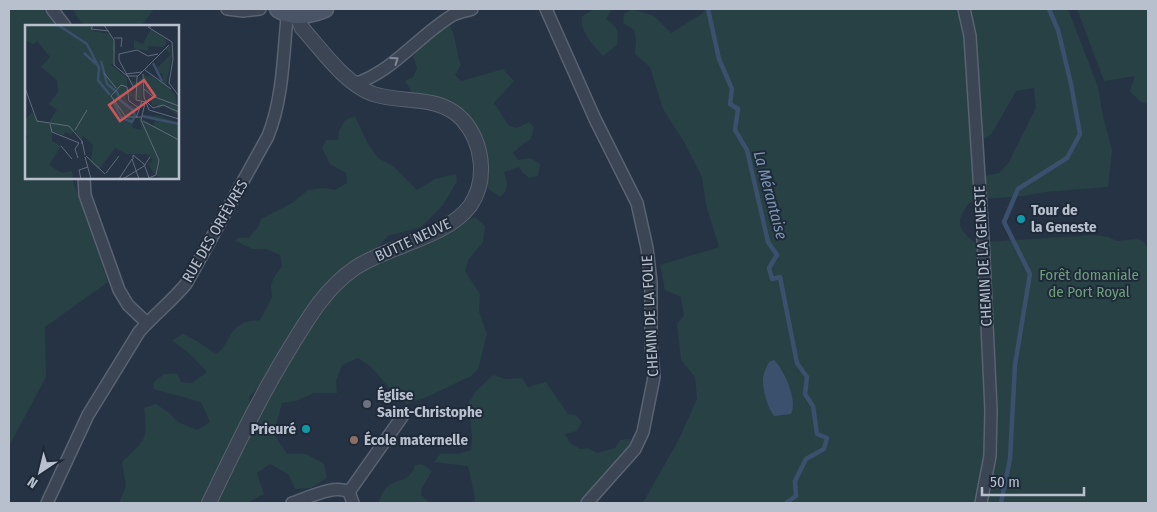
<svg xmlns="http://www.w3.org/2000/svg" width="1157" height="512" font-family="'Fira Sans Condensed',sans-serif">
<style>
.green{fill:#284145}
.water{fill:#3b506d}
.lines{fill:none;stroke-linecap:round;stroke-linejoin:round}
.stream{stroke:#3b506d;stroke-width:4.5}
.minor-casing{stroke:#596371;stroke-width:14}
.tertiary-casing{stroke:#596371;stroke-width:16}
.secondary-casing{stroke:#596371;stroke-width:19}
.minor{stroke:#3b4553;stroke-width:11}
.tertiary{stroke:#3b4553;stroke-width:14}
.secondary{stroke:#495467;stroke-width:16}
.oneway{stroke:#808996}
.culture-dot{fill:#0f9aa8;stroke:#1f2a39;stroke-width:2}
.worship-dot{fill:#6b7280;stroke:#1f2a39;stroke-width:2}
.education-dot{fill:#8d6e63;stroke:#1f2a39;stroke-width:2}
.labels{text-anchor:middle;stroke-width:4;stroke-linejoin:round;paint-order:stroke}
.poi-label{font-size:15px;font-weight:bold;fill:#b8c0cd;stroke:#1f2a39;text-anchor:start}
.street-label{font-size:15px;fill:#b8c0cd;stroke:#1f2a39}
.park-label{font-size:15px;fill:#6e9f7a;stroke:#1f2a39}
.water-label{font-size:16px;font-style:italic;fill:#7e96b5;stroke:#1f2a39}
.inset-river{fill:none;stroke:#3b506d;stroke-width:2.5}
.inset-road{fill:none;stroke:#606b7b;stroke-width:1}
.view{fill:#cd565a;fill-opacity:0.15;stroke:#cd565a;stroke-width:2.5}
.inset-edge{fill:none;stroke:#b8c0cd;stroke-width:2.5}
</style>
<rect width="100%" height="100%" fill="#263344"/>
<!-- green -->
<g class="green">
<polygon points="9,9 43,9 56,26 26,26 26,178 72,178 108,282 45,327 46,377 9,446"/>
<polygon points="73,9 154,9 141,26 85,26 77,17"/>
<path d="M595,9H612L606,19C618,28 619,30 617,45L603,56C593,44 579,32 582,16Z"/>
<path d="M632,9L654,16L671,33L703,13L705,9H961L964,20L976,202L969,203C953,224 959,231 979,245L987,445L978,503H640L644,501L679,439L697,399L695,377L681,360L677,323L684,316L681,297L665,290L660,265L719,247L706,205L702,177L684,142L663,109L650,67L635,54L636,39L634,30L623,23L624,14Z"/>
<polygon points="969,9 1068,9 1098,87 1103,116 1112,150 1108,187 1045,192 1024,196 982,199 982,176 999,173 1009,162 1036,108 1034,88 1016,91 991,135 981,140 978,103 977,41"/>
<polygon points="1077,9 1148,9 1148,104 1141,102 1130,91 1135,76 1104,81"/>
<path d="M449,24C457,37 455,51 461,65L455,75L461,81L503,69L514,81L494,103L509,126L517,128L529,122L534,127L531,139L524,143L513,153L518,160L531,158L540,164L538,176L529,178L522,172L519,167L504,172C507,182 510,189 500,197L486,187L488,163L478,135L464,116L414,96L405,81L413,77L417,68L413,57L422,41Z"/>
<path d="M355,116L367,142L378,158L393,166L417,190L435,179L456,174L457,181L443,205L421,227L388,236L286,342L261,384L250,396L249,410L203,503H119L126,486L122,462C145,439 148,442 144,408L156,404L168,412L178,422L197,430L210,422L201,402L153,389L154,382L164,374H177L181,382L192,383L207,372L192,356L172,340L183,334L197,341L216,354C228,347 229,329 243,323C248,321 255,321 260,320L272,297L271,286L273,279L282,266L280,255L266,249H253L235,241L238,238H248L258,227L261,219L292,203L308,190L324,188L335,190L347,183L346,173L330,164L322,148L326,140H338L339,131L345,120Z"/>
<polygon points="475,217 485,226 483,242 468,260 465,271 480,294 479,312 487,334 478,369 471,376 429,396 407,404 399,399 371,367 358,358 342,365 336,381 337,393 314,393 296,401 282,403 274,434 287,454 306,454 324,464 327,478 311,488 295,489 288,474 270,464 257,473 264,494 247,503 217,503 230,474 276,384 305,336 336,293 360,272 407,251"/>
<polygon points="1095,235 1108,237 1117,241 1137,239 1143,241 1148,248 1148,503 984,503 992,461 986,242"/>
<polygon points="493,375 505,379 522,378 528,387 546,382 568,414 576,415 582,422 577,431 565,434 570,443 580,449 588,448 597,453 615,448 620,440 630,439 632,448 583,503 473,503 475,498 468,466 434,462 440,454 458,454 471,450 472,438 469,402 476,391"/>
<path d="M422,464L432,471L422,488L421,495L428,501V503H378C381,497 383,490 388,486C399,477 410,483 415,465Z"/>
</g>
<!-- water -->
<path class="water" d="M774,360C784,370 798,400 791,414L774,416C767,406 762,389 763,377C764,372 767,366 769,362Z"/>
<g class="lines">
<!-- stream -->
<g class="stream">
<polyline points="708,9 719,59 732,89 730,104 738,109 735,130 747,150 768,242 777,255 769,268 772,279 780,277 797,363 807,377 805,394 813,406 817,434 827,438 824,449 806,459 795,481 796,496 786,503"/>
<polyline points="1001,503 1010,459 1015,365 1030,274 1004,222 1018,189 1067,158 1080,134 1071,84 1058,30 1049,9"/>
</g>
<defs>
<g id="minor">
<polyline points="52,9 65,26"/>
<polyline points="227,9 243,11 260,9"/>
<polyline points="546,9 595,119 637,203 647,248 651,282 651,344 654,377 643,432 635,449 587,503"/>
<polyline points="964,9 970,36 983,239 991,410 990,456 981,503"/>
<path d="M354,84C393,72 419,35 453,15C459,12 466,11 472,9"/>
<polyline points="84,178 85,195 119,290 128,305 147,323"/>
<polyline points="349,492 404,414"/>
<path d="M47,503L88,415L139,332C154,315 172,301 186,284L268,136C284,96 283,51 288,9"/>
<path d="M292,503C308,498 333,484 349,492L353,503"/>
</g>
<path id="tertiary" d="M209,503C235,449 261,394 293,343C310,315 327,287 355,268C387,246 446,238 470,206C488,180 483,142 462,119C438,94 403,104 373,94C344,83 322,50 302,28L299,21V9"/>
<path id="secondary" d="M278,9C293,19 309,15 325,9"/>
</defs>
<!-- minor casing -->
<use href="#minor" class="minor-casing"/>
<!-- tertiary casing -->
<use href="#tertiary" class="tertiary-casing"/>
<!-- secondary casing -->
<use href="#secondary" class="secondary-casing"/>
<!-- minor -->
<use href="#minor" class="minor"/>
<!-- tertiary -->
<use href="#tertiary" class="tertiary"/>
<!-- secondary -->
<use href="#secondary" class="secondary"/>
</g>
<!-- one-way arrows -->
<defs><path id="oneway-chevron" d="M-2-3.5L2.5 0L-2 3.5" fill="none" stroke-width="1.6" stroke-linecap="round" stroke-linejoin="round" transform="scale(1.25)"/></defs>
<use class="oneway" href="#oneway-chevron" transform="translate(395 60) rotate(-36)"/>
<!-- markers -->
<g class="culture-dot">
<circle cx="1021" cy="219" r="5"/>
<circle cx="306" cy="429" r="5"/>
</g>
<circle class="worship-dot" cx="367" cy="404" r="5"/>
<circle class="education-dot" cx="354" cy="440" r="5"/>
<g class="labels">
<!-- poi labels -->
<g class="poi-label">
<text x="1031" y="215">Tour de<tspan x="1031" dy="17">la Geneste</tspan></text>
<text x="377" y="400">Église<tspan x="377" dy="17">Saint-Christophe</tspan></text>
<text x="296" y="434" text-anchor="end">Prieuré</text>
<text x="364" y="445">École maternelle</text>
</g>
<!-- street labels -->
<g class="street-label">
<text transform="translate(215 231) rotate(-60)" y="5">RUE DES ORFÈVRES</text>
<text transform="translate(413 240) rotate(-25)" y="5">BUTTE NEUVE</text>
<text transform="translate(983 256) rotate(-93)" y="5">CHEMIN DE LA GENESTE</text>
<text transform="translate(650 316) rotate(-93)" y="5">CHEMIN DE LA FOLIE</text>
</g>
<!-- park labels -->
<g class="park-label">
<text x="1089" y="280">Forêt domaniale<tspan x="1089" dy="17">de Port Royal</tspan></text>
</g>
<!-- water labels -->
<g class="water-label">
<text transform="translate(771 195) rotate(75)" y="6">La Mérantaise</text>
</g>
</g>
<!-- overview -->
<g transform="translate(25 25)">
<rect width="154" height="154" fill="#263344"/>
<path d="M0,0H67L68,6L86,9L92,30L88,25V39H85L102,53V63L106,67L107,62V69L113,64L103,54L114,59L115,53L117,54V75L100,69L103,79L112,83L108,86L111,94L107,97L108,103L117,105L114,93L128,101L130,95L120,94L118,90L135,91L154,98V114L145,109L154,115V154H138L129,149L124,140L121,141L128,135L122,129H102L90,123L74,145L66,137L68,120L57,110L58,116L49,105L46,110L41,107L38,111L27,106V116L36,121L24,140L37,148L47,146L48,153L55,154H0V117L3,111L0,109V95L7,87L12,95L23,98L32,85L24,79L33,67L32,55L16,42L25,32L12,16L9,19L0,16ZM126,4L141,15V19L138,22L123,21V26L109,23V15L118,19ZM145,21L147,31L141,60L150,70L154,91L138,80L133,85L132,79L128,82L125,73H130L121,65L118,49L123,52L125,50L134,57L138,55L137,48L132,49V43L146,29L140,23Z" fill="#284145"/>
<path class="inset-river" d="M33,0L62,19L74,43L73,55L85,70M59,28L71,39M76,36L82,59L92,67L95,75L109,86L110,91M128,38L137,56M88,76L97,93L107,97L109,93M117,91L154,99"/>
<path class="inset-road" d="M68,0L66,4L84,6M79,0L89,15V40L102,51H113M126,2H123L147,17L148,34L144,58L154,71M89,13H97L96,22M120,45L146,64M79,48L91,63M101,49L117,47M118,49L119,72L124,85L154,94M0,63L12,96L44,101L57,116M109,63L94,35V29L112,25L123,31L133,29M119,64L127,71L154,81M86,71L96,60L102,62L104,76L114,83M86,71L101,92H116M121,77L111,75L112,52L144,20M122,77L128,83L138,80L154,87M120,78L116,95L134,135L131,150L121,154M111,93L117,76M118,96L154,115M25,99L27,107L54,118M50,105L62,85M57,119V116L60,130M36,121L47,134M61,131L80,149M60,132L66,154M53,133L50,124L54,118M107,134L114,154M108,134V130L119,139L124,153M81,148L94,131M56,154L54,145L63,142M94,154L107,134M98,154L119,141L125,132"/>
<path class="view" d="M119,55L130,71L95,96L84,80Z"/>
<rect width="154" height="154" class="inset-edge"/>
</g>
<!-- border -->
<rect width="1157" height="512" fill="none" stroke="#b8c0cd" stroke-width="20"/>
<!-- north arrow -->
<g transform="translate(40 472) rotate(215)" stroke="#1f2a39" stroke-width="4" paint-order="stroke">
<path d="M0-4L9 19L0 12L-9 19Z" fill="#b8c0cd"/>
<text y="-8" font-size="14" font-weight="bold" text-anchor="middle" fill="#b8c0cd">N</text>
</g>
<!-- scale -->
<path d="M982 487v8h102v-8" fill="none" stroke="#b8c0cd" stroke-width="2.5"/>
<text x="990" y="487" font-size="15" fill="#b8c0cd" stroke="#1f2a39" stroke-width="4" paint-order="stroke">50 m</text>
</svg>
